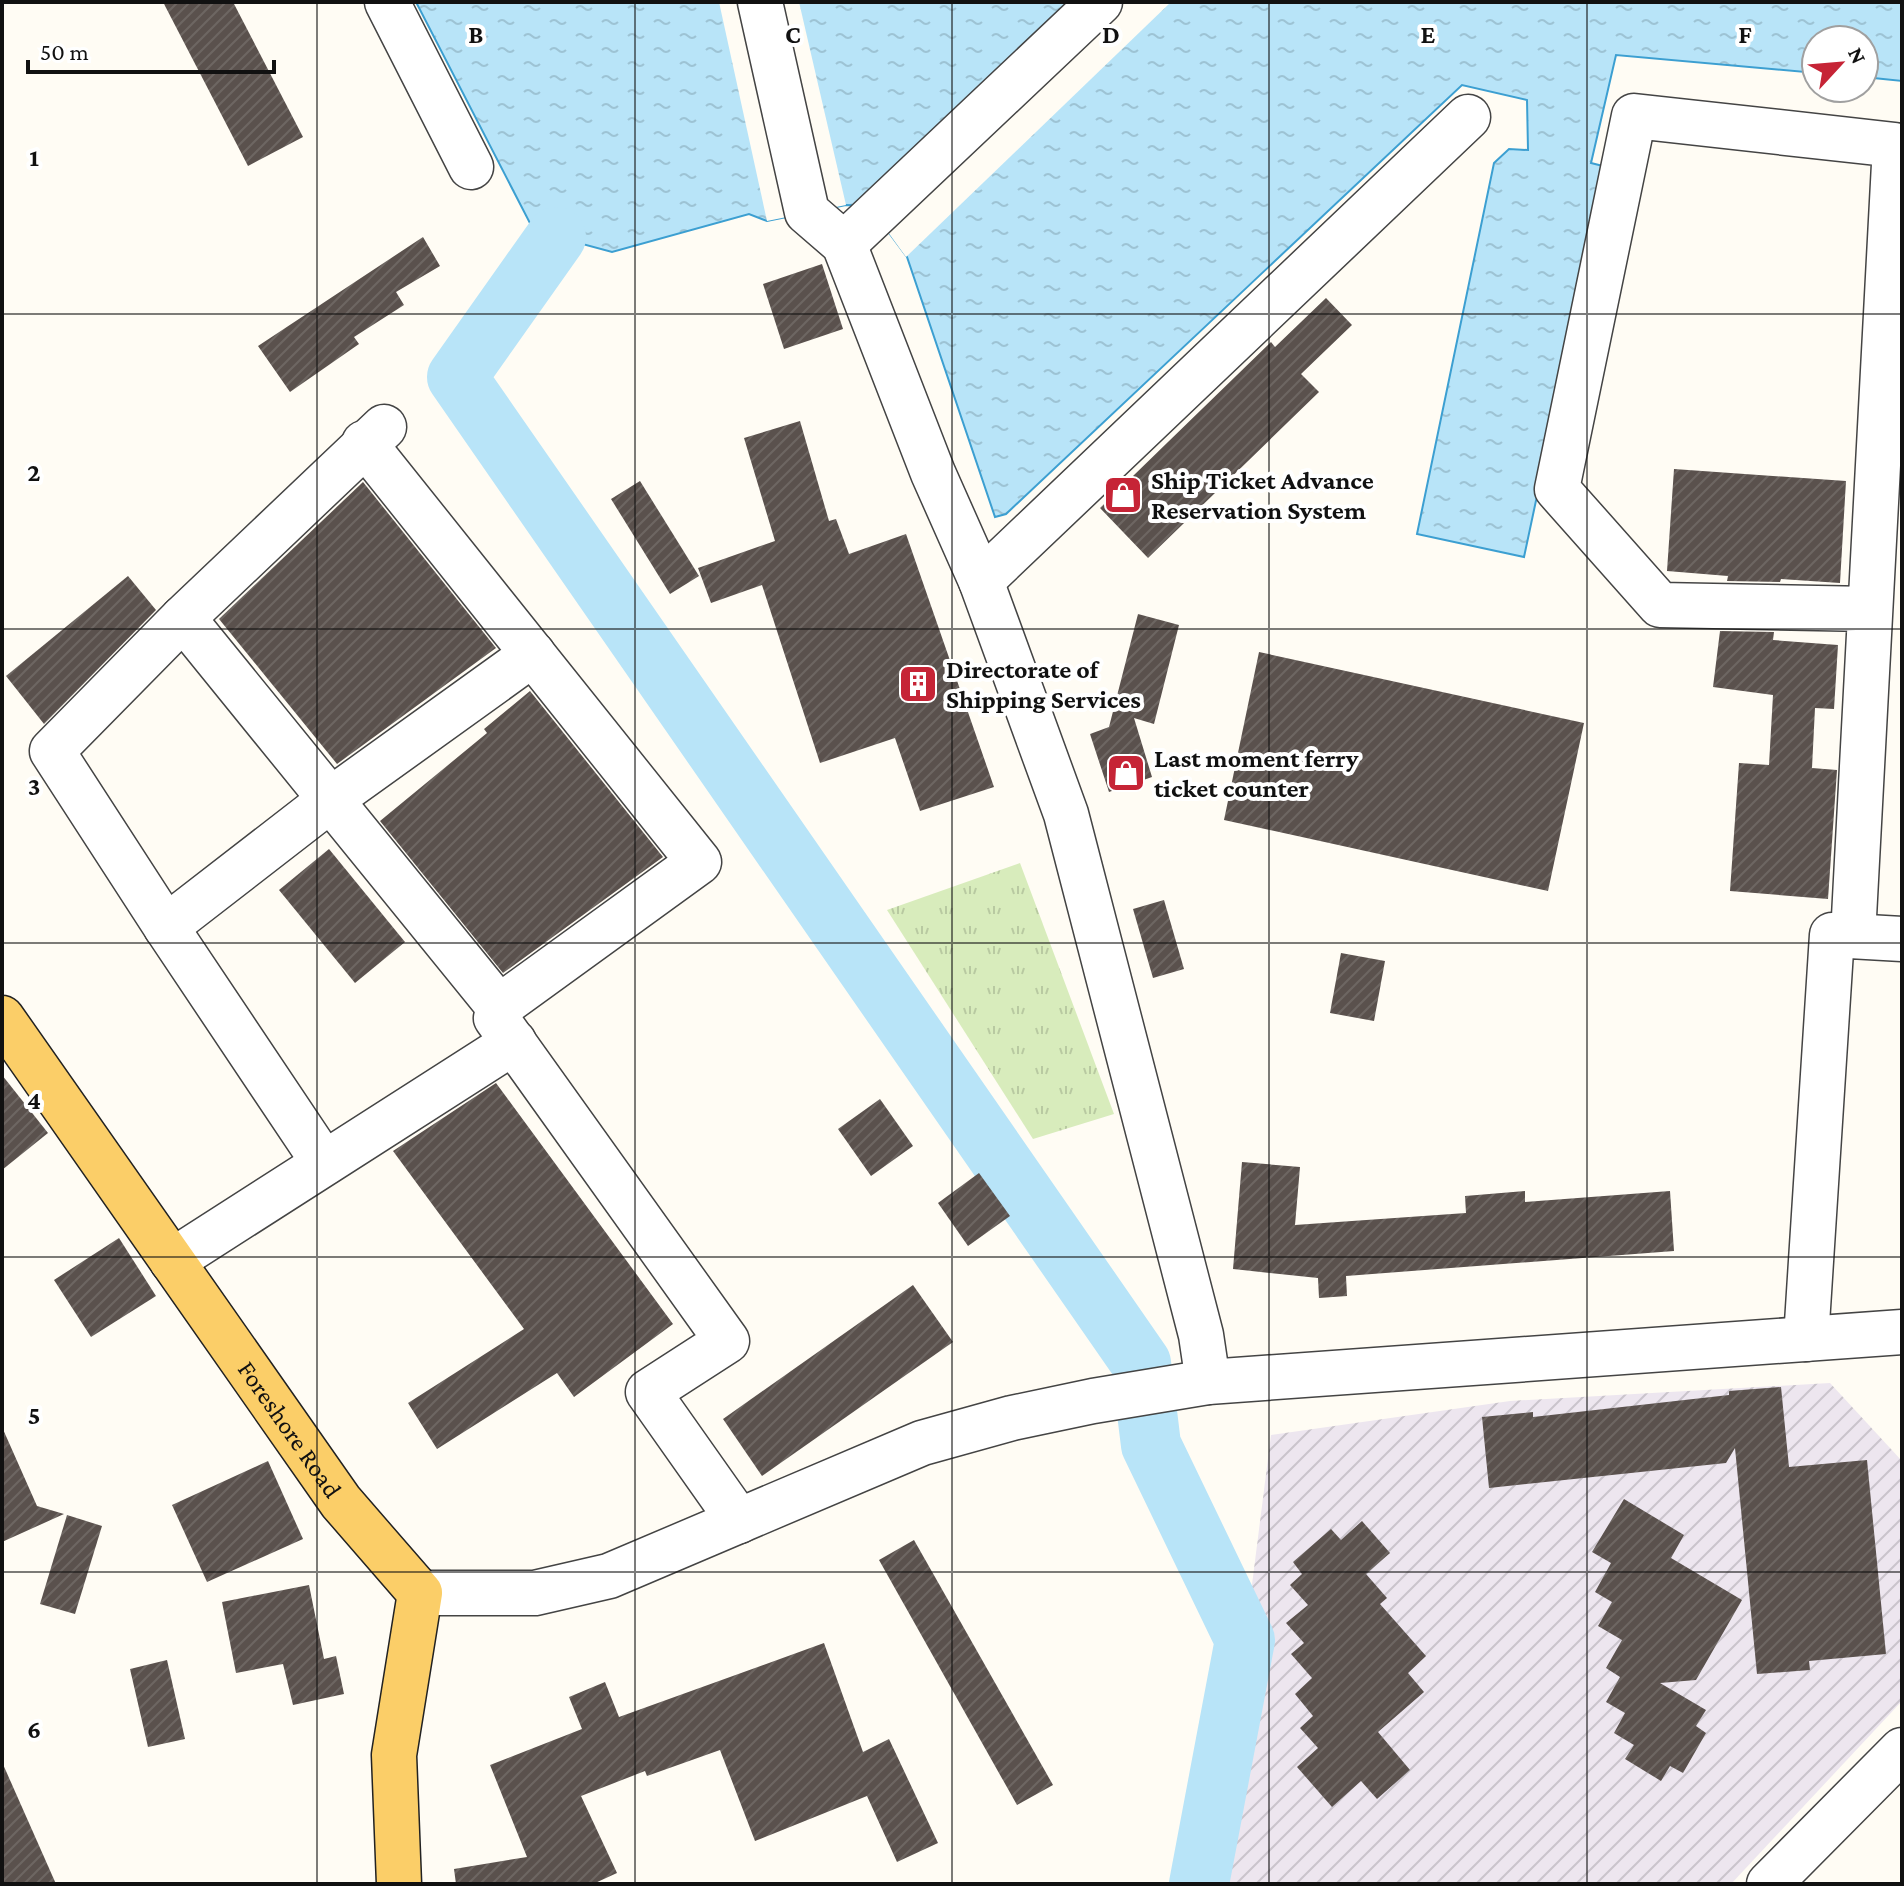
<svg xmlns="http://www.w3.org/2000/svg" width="1904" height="1886" font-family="'Crimson Pro',serif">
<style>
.industrial{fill:url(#industrial-furrows)}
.park{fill:url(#park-tufts)}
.water{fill:url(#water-ripples);stroke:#3c9fd1;stroke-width:2}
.pier{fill:#fffcf4}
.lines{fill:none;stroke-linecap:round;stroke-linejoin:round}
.river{stroke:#b8e4f8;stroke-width:60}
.building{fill:url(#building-hatch)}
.minor-casing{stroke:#444;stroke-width:47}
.major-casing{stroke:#222;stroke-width:47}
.minor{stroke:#fff;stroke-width:44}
.major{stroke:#fbce68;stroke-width:44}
.grid{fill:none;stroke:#111;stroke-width:2;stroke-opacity:0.55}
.labels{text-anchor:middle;stroke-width:8;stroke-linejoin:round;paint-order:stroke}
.poi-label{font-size:26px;font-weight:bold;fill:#111;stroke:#fff;text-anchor:start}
.street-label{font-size:26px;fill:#111;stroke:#fff}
.grid-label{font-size:26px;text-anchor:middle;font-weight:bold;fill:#111;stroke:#fff;stroke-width:8;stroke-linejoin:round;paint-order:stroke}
</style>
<defs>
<pattern id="industrial-furrows" width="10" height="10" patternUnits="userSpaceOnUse" patternTransform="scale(2)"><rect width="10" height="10" fill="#ede6ef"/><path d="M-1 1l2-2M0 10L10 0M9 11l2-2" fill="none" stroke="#cac4cc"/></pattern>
<pattern id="park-tufts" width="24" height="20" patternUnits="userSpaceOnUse" patternTransform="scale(2)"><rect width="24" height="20" fill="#d8ecbc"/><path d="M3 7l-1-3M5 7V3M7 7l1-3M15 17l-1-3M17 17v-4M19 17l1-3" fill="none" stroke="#b8c9a1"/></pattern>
<pattern id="water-ripples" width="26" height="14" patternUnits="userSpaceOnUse" patternTransform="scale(2)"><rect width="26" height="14" fill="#b8e4f8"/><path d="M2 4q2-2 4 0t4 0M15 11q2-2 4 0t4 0" fill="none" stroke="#9dc3d4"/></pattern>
<pattern id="building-hatch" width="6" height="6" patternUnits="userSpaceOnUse" patternTransform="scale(2)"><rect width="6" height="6" fill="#5a514d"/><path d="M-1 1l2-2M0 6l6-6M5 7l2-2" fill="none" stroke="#6d6662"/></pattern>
</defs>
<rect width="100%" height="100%" fill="#fffcf4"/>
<!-- industrial -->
<polygon class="industrial" points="1830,1383 1902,1461 1902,1701 1731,1884 1214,1884 1271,1435 1510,1401"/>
<!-- park -->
<polygon class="park" points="1020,863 1114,1114 1033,1139 887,910"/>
<!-- water -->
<polygon class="water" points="416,2 1902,2 1902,81 1864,77 1864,40 1816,40 1816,73 1616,55 1591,163 1607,167 1524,557 1417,534 1494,163 1509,149 1528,150 1527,100 1462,85 1006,514 995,517 907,257 869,206 846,205 767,221 749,214 612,252 534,231"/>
<!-- pier -->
<g class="pier">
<polygon points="719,2 799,2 846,205 767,221"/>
<polygon points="1081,2 1171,2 906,257 869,206"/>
</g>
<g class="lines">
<!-- river -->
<polyline class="river" points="556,237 457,377 1141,1363 1151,1445 1245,1640 1199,1884"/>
</g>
<!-- building -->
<g class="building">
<polygon points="163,2 233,2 303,137 248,166"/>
<polygon points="423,237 440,266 396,292 404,305 354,337 359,344 290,392 258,346"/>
<polygon points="822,264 843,329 784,349 763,284"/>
<polygon points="1326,298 1352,325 1301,374 1319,392 1148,558 1100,508 1271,342 1275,347"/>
<polygon points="800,421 829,521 836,519 849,554 906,534 994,787 920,811 895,738 820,763 762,585 711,603 698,568 775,541 744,438"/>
<polygon points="1674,469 1846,481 1840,583 1781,579 1780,582 1727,581 1728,576 1667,571"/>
<polygon points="640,481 699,576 670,594 611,499"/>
<polygon points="363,482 496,648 337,764 219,619"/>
<polygon points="128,576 156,610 44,724 6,676"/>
<polygon points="1138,614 1179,625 1154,724 1134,718 1152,777 1109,792 1090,734 1109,727"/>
<polygon points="1720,631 1774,632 1773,640 1838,645 1834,709 1815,708 1812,768 1837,770 1828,899 1730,891 1739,763 1769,765 1773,695 1713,687"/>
<polygon points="1259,652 1584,723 1548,891 1224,820"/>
<polygon points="530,691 663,857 503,973 380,821 487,733 484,729"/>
<polygon points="329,849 405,942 355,983 279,890"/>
<polygon points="1164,900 1184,969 1153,978 1133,909"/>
<polygon points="1341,953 1385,961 1374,1021 1330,1013"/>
<polygon points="2,1075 48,1133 2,1170"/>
<polygon points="496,1083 673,1324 574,1397 557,1373 437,1449 408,1403 524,1329 393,1151"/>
<polygon points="880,1099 913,1146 871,1176 838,1129"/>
<polygon points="1242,1162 1300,1167 1295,1225 1466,1213 1465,1196 1525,1191 1525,1202 1670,1191 1674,1251 1346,1276 1347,1296 1319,1298 1318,1278 1233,1269"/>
<polygon points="979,1173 1010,1216 968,1246 938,1203"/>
<polygon points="119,1238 156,1296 91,1337 54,1280"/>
<polygon points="913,1285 953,1342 762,1476 723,1419"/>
<polygon points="1781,1387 1789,1467 1867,1460 1886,1654 1809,1661 1810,1670 1757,1674 1735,1448 1726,1463 1489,1488 1482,1417 1533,1412 1533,1417 1729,1395 1729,1391"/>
<polygon points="2,1427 37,1506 64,1514 2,1542"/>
<polygon points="268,1461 303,1539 207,1582 172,1505"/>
<polygon points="1624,1499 1684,1535 1671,1558 1742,1600 1696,1680 1660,1683 1706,1710 1696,1726 1706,1733 1683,1773 1670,1766 1661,1781 1625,1759 1634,1745 1614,1733 1625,1713 1606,1702 1620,1677 1606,1668 1622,1640 1598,1626 1612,1602 1595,1592 1611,1563 1592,1552"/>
<polygon points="67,1515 102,1526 75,1614 40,1604"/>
<polygon points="1362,1521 1390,1553 1366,1574 1387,1598 1380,1604 1426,1656 1408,1673 1424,1692 1378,1732 1410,1770 1377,1799 1361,1781 1332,1807 1297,1767 1318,1748 1300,1728 1313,1716 1295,1694 1312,1678 1291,1654 1304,1643 1286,1623 1308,1605 1290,1585 1302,1574 1293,1562 1331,1529 1341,1540"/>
<polygon points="914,1540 1053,1785 1017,1805 879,1560"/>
<polygon points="309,1585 324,1659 336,1656 344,1694 293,1705 283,1664 236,1673 222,1602"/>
<polygon points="824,1643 863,1752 889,1739 938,1843 897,1862 867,1796 755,1841 720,1750 647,1776 645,1771 581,1796 617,1873 593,1884 456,1884 454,1869 527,1857 490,1765 582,1729 569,1697 605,1682 619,1717"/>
<polygon points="167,1660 185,1739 148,1747 130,1669"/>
<polygon points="2,1762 56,1884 2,1884"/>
</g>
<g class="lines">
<defs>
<g id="minor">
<polyline points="387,2 471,167"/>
<polyline points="760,2 807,212 844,244 933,473 981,581 1066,814 1201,1335 1208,1382"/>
<polyline points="844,244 1100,2"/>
<polyline points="364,443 699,862 499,1007"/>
<polyline points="981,581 1468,117"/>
<polyline points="183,618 499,1007 496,1018 727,1341 648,1392 739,1521"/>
<polyline points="166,927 330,800 533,654"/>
<polyline points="1853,936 1895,145 1634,116 1557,489 1660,605 1870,609"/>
<polyline points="324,1163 166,927 52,751 183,618 384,427"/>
<polyline points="172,1261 514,1042"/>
<polyline points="1806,1339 1832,935 1902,939"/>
<polyline points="420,1593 535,1593 609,1576 922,1443 1012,1418 1093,1401 1208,1382 1902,1332"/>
<polyline points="1769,1884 1902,1750"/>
</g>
<g id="major">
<path id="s1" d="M2,1018L341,1502L420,1593L394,1755L399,1884"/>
</g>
</defs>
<!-- minor casing -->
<use href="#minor" class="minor-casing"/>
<!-- major casing -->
<use href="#major" class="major-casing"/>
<!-- minor -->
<use href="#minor" class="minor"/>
<!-- major -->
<use href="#major" class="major"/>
</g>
<!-- grid -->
<path class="grid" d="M317,2V1884M635,2V1884M952,2V1884M1269,2V1884M1587,2V1884M2,314H1902M2,629H1902M2,943H1902M2,1257H1902M2,1572H1902"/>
<!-- icons -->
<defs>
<symbol id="shop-square" viewBox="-11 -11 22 22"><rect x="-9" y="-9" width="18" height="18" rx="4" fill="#c62436" stroke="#fff"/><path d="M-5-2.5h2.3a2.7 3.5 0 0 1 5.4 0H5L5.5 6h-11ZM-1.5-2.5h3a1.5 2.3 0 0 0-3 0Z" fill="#fff"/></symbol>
<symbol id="building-square" viewBox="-11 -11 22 22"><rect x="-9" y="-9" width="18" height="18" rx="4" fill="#c62436" stroke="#fff"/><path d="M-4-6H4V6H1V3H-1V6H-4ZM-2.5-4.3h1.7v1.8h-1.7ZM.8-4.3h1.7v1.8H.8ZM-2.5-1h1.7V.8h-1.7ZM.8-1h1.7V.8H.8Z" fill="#fff"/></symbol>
</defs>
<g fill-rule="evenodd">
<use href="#shop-square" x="1101" y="473" width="44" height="44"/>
<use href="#building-square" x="896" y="662" width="44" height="44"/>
<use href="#shop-square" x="1104" y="751" width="44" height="44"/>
</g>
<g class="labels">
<!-- poi labels -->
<g class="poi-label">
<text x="1151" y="489">Ship Ticket Advance<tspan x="1151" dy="30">Reservation System</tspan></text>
<text x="946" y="678">Directorate of<tspan x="946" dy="30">Shipping Services</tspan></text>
<text x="1154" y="767">Last moment ferry<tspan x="1154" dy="30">ticket counter</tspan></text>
</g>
<!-- street labels -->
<g class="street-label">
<text dy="9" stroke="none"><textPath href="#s1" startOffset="502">Foreshore Road</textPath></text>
</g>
</g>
<g class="grid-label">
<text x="476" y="43">B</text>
<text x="793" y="43">C</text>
<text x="1111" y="43">D</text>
<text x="1428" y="43">E</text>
<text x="1745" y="43">F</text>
<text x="34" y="166">1</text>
<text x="34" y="481">2</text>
<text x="34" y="795">3</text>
<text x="34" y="1109">4</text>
<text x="34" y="1424">5</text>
<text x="34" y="1738">6</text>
</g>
<!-- border -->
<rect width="1904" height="1886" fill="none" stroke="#111111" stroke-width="8"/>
<!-- north arrow -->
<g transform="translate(1840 64) rotate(64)"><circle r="38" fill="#ffffff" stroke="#a0a0a0" stroke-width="2"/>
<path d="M0-6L14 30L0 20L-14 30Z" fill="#c62436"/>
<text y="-12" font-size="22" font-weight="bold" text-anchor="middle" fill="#111111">N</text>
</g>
<!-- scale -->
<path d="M28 60v12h246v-12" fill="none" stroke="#111111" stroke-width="4"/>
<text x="40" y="60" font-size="24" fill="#111111" stroke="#ffffff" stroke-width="6" paint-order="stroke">50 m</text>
</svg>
